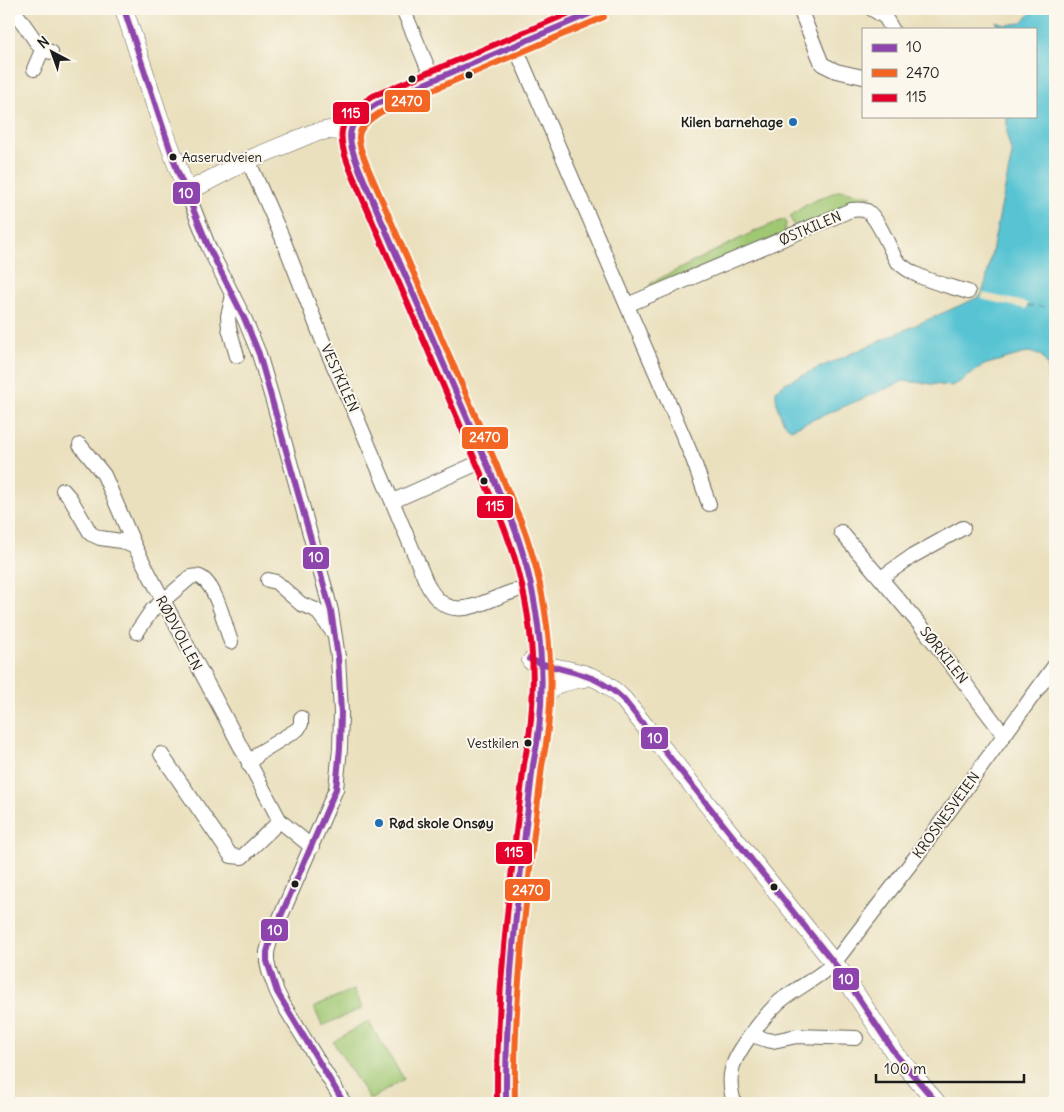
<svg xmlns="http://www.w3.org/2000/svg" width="1064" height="1112" font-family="Delius,sans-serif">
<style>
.green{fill:#a0c873;stroke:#5e7248}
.water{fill:#59c4d3;stroke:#3a7078}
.pier{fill:#eae0be}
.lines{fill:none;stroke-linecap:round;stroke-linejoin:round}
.ferry{stroke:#345f65;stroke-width:1;stroke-dasharray:6 5;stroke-linecap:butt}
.minor-casing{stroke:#646155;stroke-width:16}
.major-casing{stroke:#646155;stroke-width:19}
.minor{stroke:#fff;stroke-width:14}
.major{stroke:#fff;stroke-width:18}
.bus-1-casing{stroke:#fbf7ec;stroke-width:10}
.bus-2-casing{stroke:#fbf7ec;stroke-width:10}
.bus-3-casing{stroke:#fbf7ec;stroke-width:10}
.bus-1{stroke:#8e44ad;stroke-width:6}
.bus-2{stroke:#f26522;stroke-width:6}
.bus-3{stroke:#e4002b;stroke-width:6}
.bus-dot{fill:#1c1c1c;stroke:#fbf7ec;stroke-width:2}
.poi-dot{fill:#1f6fb2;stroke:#fbf7ec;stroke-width:2}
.labels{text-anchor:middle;stroke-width:4;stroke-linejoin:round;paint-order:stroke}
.bus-label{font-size:13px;fill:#1c1c1c;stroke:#fbf7ec;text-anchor:start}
.poi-label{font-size:14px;font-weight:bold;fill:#1c1c1c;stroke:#fbf7ec;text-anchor:end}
.street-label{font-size:14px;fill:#1c1c1c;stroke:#fbf7ec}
.line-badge{stroke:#fbf7ec;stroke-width:2}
.badge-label{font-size:14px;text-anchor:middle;font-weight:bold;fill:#fff}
</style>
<rect width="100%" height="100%" fill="#fbf7ec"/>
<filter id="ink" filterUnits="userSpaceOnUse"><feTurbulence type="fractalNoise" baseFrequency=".02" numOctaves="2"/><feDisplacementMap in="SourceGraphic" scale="10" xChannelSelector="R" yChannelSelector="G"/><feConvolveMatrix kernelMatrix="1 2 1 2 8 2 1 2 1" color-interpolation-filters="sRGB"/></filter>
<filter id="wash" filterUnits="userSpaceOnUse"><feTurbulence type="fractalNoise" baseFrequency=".0096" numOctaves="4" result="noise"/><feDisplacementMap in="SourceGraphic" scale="20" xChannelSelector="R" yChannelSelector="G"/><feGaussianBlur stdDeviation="1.12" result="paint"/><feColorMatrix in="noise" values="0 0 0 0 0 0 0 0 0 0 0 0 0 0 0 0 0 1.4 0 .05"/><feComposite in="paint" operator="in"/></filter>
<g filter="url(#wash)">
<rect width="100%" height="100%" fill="#eae0be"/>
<!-- green -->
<g class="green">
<polygon points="840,190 872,196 798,228 793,224 790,216 807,204"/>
<polygon points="785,219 786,224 784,234 650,289 651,283 753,232"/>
<polygon points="354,990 362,1008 322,1026 314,1007"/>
<polygon points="368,1021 404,1079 370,1100 333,1042"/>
</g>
<!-- water -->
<path class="water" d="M1035,9H1055V390L1052,388L1048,382V367L1042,356L1029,352L984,365L958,383L951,386L904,381L791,429C781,424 775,402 776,391L785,383L981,296L986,281L1012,154L1007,136V116H1035V29H1001L996,22L1006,25L1021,23Z"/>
<!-- pier -->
<polygon class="pier" points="983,293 1028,303 1026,309 981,299"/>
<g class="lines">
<!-- ferry -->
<polyline class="ferry" points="1027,306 1055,307"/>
</g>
</g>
<g filter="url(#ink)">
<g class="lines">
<defs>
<g id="minor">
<polyline points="13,9 42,50 51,52"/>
<polyline points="403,9 433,80"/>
<polyline points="800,9 822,64 836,71 863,77"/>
<polyline points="872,9 885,17 892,29"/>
<polyline points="515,46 669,403 693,459 709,504"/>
<polyline points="34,69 42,50"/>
<path d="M248,160L282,237L324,344L357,418L427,584C449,628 481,601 515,591"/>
<polyline points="187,192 209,248 245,320 259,354 275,408 325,588 331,611 338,657 341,713 340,748 336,789 270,941 267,952 267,961 269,971 277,992 283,1004 344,1103"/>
<polyline points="233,296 228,316 229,328 237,356"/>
<path d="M627,305L851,210C857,209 862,209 867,211C878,218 889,247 896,260C914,279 943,284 968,292"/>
<polyline points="80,445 104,475 135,547 280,821 312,847"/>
<polyline points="63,490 70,498 91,534 100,538 121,541 135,547"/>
<polyline points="393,501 485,460"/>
<polyline points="841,532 927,633 1004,735"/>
<polyline points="881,578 911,557 963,528"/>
<polyline points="268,580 276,582 301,604 316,610 332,631"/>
<path d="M137,632L152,610L191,577C195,576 199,576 202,578C217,588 225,626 231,642"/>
<polyline points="161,754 231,856 242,857 280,821"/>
<polyline points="249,765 259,753 298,729 301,724 301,718"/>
<polyline points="752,1035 767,1040 773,1041 797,1036 856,1038"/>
<path d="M734,1103C731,1092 729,1080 732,1069C736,1051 769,1009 784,998C801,986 819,977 834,963L918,854L1055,665"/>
</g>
<g id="major">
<polyline points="124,9 159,117 187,192 248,160 313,133 329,130 350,132"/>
<path d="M531,661C551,669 573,669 592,677C604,681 615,691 624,700L842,973L896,1055L937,1103"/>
<path d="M542,701C554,680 563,683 584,678"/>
<path d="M506,1103C502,990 521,877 533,765C553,699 537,594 515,530C509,513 500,498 493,481C483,458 474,434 465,411C431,331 395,251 360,171C346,138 341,124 377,104L601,9"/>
</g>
</defs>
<!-- minor casing -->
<use href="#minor" class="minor-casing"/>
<!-- major casing -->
<use href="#major" class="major-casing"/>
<!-- minor -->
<use href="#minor" class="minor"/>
<!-- major -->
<use href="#major" class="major"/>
<defs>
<g id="bus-1">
<polyline points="124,9 177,170 209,248 245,320 259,354 331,611 338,657 341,713 340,748 336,789 270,941 267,952 267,961 277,992 344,1103"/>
<path d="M529,659C567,674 592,669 624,700L842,973L896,1055L937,1103"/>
<path d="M506,1103C505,989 520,878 533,765C550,687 541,599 513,524L360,171C346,136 343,125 377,104L601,9"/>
</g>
<path id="bus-2" d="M515,1103C513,990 529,879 542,766C559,686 550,597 521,521L368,168C356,138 352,130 381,112L604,17"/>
<path id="bus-3" d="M497,1103C496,989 511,877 524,764C541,686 533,602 504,527L352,174C336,135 335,120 373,96L579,9"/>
</defs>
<!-- bus-1 casing -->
<use href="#bus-1" class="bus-1-casing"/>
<!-- bus-2 casing -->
<use href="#bus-2" class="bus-2-casing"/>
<!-- bus-3 casing -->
<use href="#bus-3" class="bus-3-casing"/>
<!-- bus-1 -->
<use href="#bus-1" class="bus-1"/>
<!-- bus-2 -->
<use href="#bus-2" class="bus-2"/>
<!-- bus-3 -->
<use href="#bus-3" class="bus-3"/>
</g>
</g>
<!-- markers -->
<g class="bus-dot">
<circle cx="469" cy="75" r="4.5"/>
<circle cx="412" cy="79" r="4.5"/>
<circle cx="173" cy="157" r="4.5"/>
<circle cx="484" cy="481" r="4.5"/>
<circle cx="528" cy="743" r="4.5"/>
<circle cx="295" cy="884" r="4.5"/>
<circle cx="774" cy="887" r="4.5"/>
</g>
<g class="poi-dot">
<circle cx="793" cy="122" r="5"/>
<circle cx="379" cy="823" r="5"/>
</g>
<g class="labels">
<!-- bus labels -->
<g class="bus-label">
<text x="182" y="162">Aaserudveien</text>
<text x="519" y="748" text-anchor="end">Vestkilen</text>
</g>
<!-- poi labels -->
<g class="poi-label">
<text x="783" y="127">Kilen barnehage</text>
<text x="389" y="828" text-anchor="start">Rød skole Onsøy</text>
</g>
<!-- street labels -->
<g class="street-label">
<text transform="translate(810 228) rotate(-23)" y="5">ØSTKILEN</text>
<text transform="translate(340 378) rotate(66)" y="5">VESTKILEN</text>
<text transform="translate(179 633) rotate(62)" y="5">RØDVOLLEN</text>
<text transform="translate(944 655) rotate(52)" y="5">SØRKILEN</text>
<text transform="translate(946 815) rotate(-54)" y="5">KROSNESVEIEN</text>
</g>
</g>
<g class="line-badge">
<rect x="384" y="89" width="47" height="24" rx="5" fill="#f26522"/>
<rect x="332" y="101" width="38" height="24" rx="5" fill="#e4002b"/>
<rect x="172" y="181" width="29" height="24" rx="5" fill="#8e44ad"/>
<rect x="461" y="426" width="48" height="24" rx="5" fill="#f26522"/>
<rect x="476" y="495" width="38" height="24" rx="5" fill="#e4002b"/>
<rect x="302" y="546" width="28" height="24" rx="5" fill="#8e44ad"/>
<rect x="640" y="726" width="29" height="24" rx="5" fill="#8e44ad"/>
<rect x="495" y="841" width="38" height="24" rx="5" fill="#e4002b"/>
<rect x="504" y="878" width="47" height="24" rx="5" fill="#f26522"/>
<rect x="260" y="918" width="29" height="24" rx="5" fill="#8e44ad"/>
<rect x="832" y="967" width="28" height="24" rx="5" fill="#8e44ad"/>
</g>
<g class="badge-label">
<text x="407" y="106">2470</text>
<text x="351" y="118">115</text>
<text x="186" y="198">10</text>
<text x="485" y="442">2470</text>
<text x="495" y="511">115</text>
<text x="316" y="562">10</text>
<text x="655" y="743">10</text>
<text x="514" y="857">115</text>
<text x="528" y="895">2470</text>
<text x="275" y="935">10</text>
<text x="846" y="984">10</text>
</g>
<!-- margin -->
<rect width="1064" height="1112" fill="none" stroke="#fbf7ec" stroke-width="30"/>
<!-- legend -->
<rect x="862" y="28" width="175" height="90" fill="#fbf7ec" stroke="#a29f99"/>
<rect x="872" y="44" width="25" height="8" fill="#8e44ad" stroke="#a29f99"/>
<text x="906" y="52" font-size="15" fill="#1c1c1c">10</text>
<rect x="872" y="69" width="25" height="8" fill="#f26522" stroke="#a29f99"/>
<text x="906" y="78" font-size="15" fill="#1c1c1c">2470</text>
<rect x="872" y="94" width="25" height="8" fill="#e4002b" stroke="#a29f99"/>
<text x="906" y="102" font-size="15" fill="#1c1c1c">115</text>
<!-- north arrow -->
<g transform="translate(52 52) rotate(319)" stroke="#fbf7ec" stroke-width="4" paint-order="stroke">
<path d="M0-4L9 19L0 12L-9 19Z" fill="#1c1c1c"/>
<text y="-8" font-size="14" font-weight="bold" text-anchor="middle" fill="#1c1c1c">N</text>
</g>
<!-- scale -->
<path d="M876 1074v8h148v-8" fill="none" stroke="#1c1c1c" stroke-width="2.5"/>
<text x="884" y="1074" font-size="15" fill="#1c1c1c" stroke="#fbf7ec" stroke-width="4" paint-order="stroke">100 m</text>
</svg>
